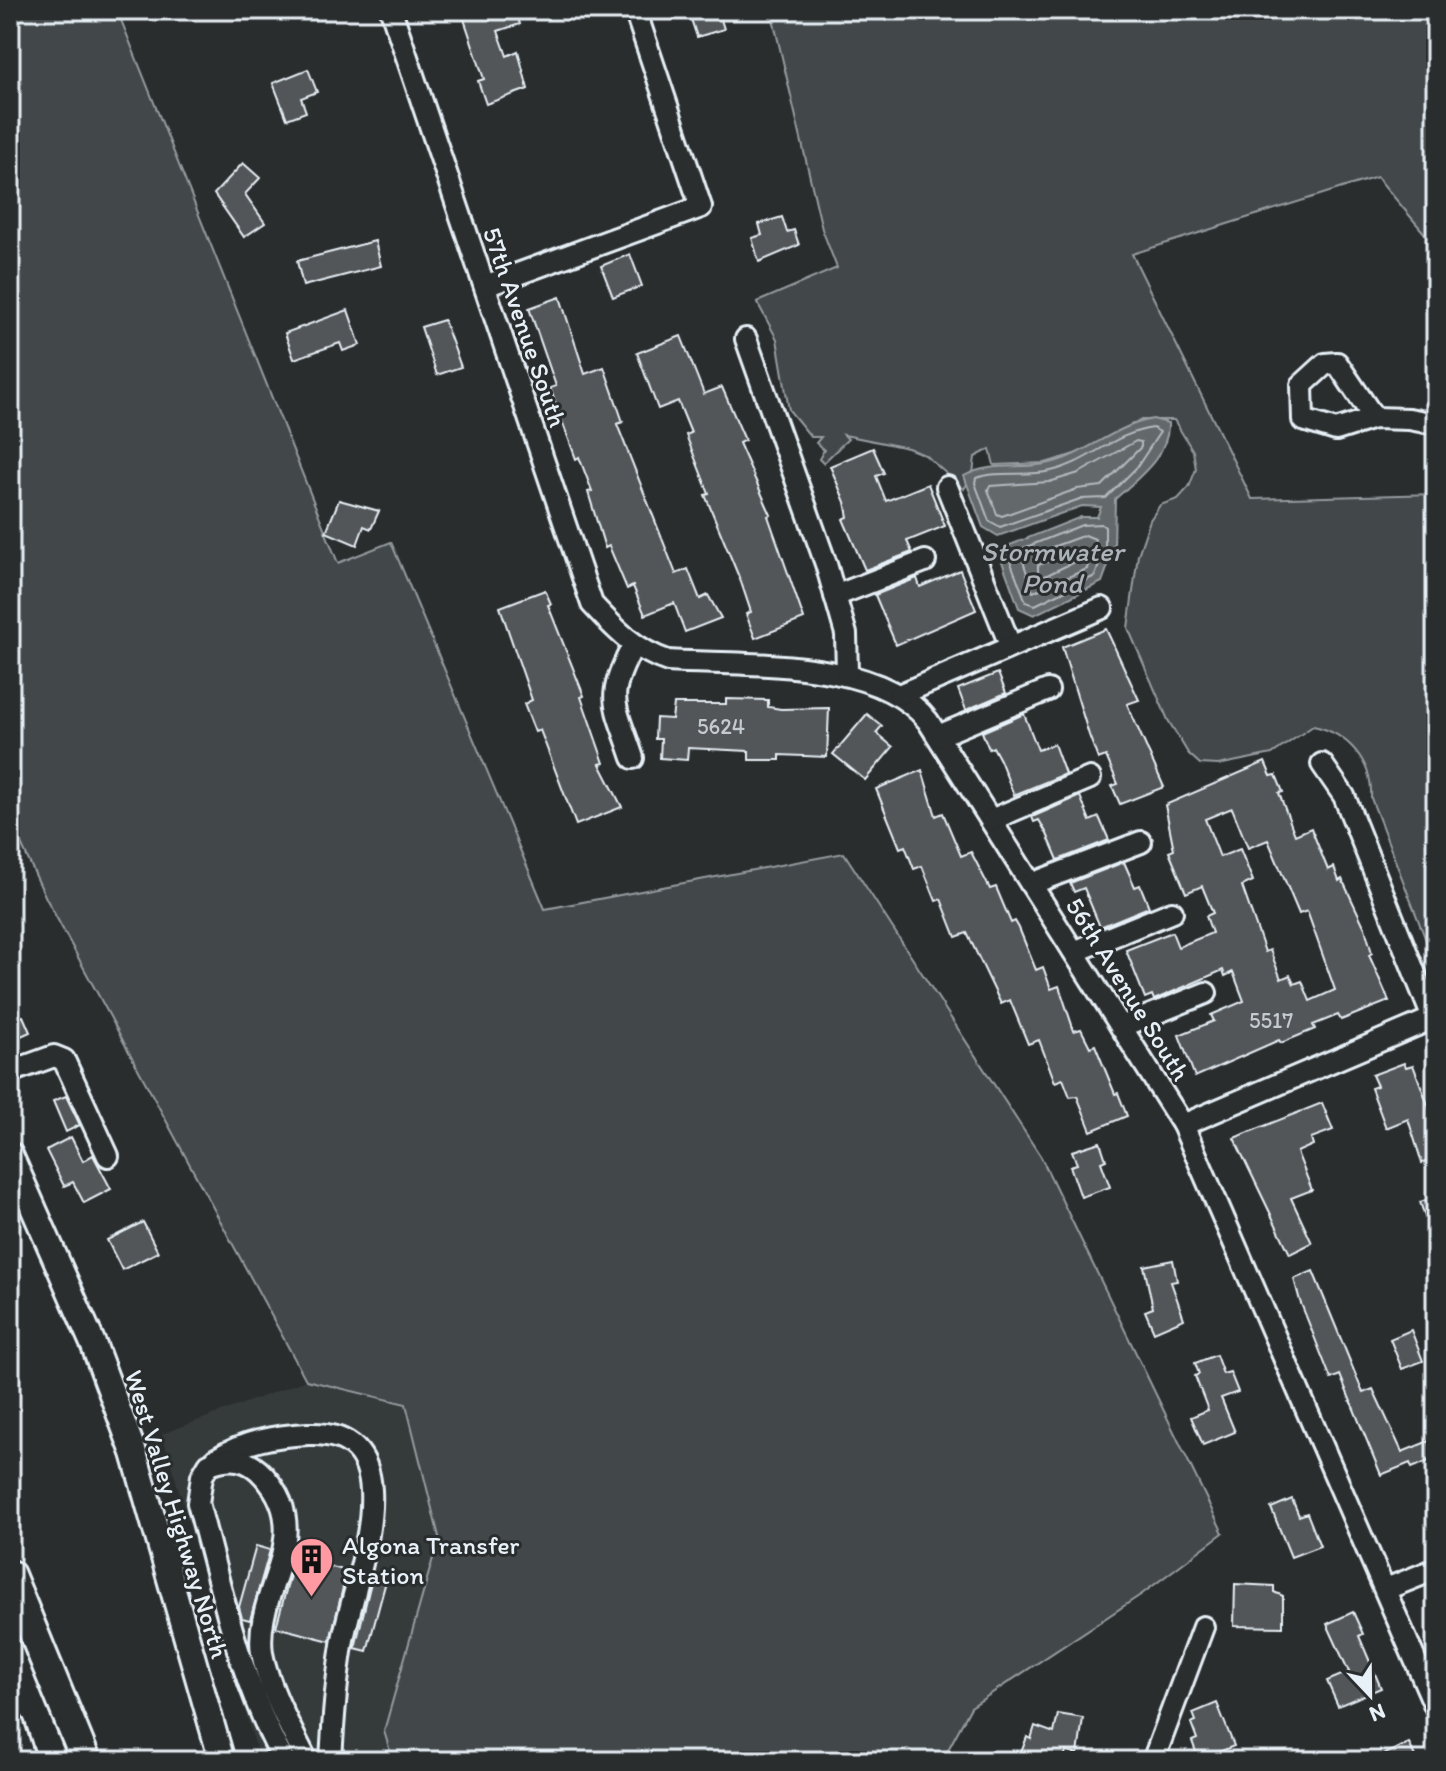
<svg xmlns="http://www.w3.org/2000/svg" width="1446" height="1771" font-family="Itim,sans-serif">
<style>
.built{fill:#363a3b}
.green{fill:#424648;stroke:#959ca0;stroke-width:2}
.water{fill:#63686b;stroke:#989fa3;stroke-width:2}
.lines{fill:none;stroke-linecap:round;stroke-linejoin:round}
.shore{stroke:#b3bac0;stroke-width:2}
.building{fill:#535759;stroke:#e8f1f8;stroke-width:2;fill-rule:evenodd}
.minor-casing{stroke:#e8f1f8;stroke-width:26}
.major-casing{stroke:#e8f1f8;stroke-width:30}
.highway-casing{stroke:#e8f1f8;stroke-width:34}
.minor{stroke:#2a2d2e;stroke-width:20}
.major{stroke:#2a2d2e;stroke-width:24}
.highway{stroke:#2a2d2e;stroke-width:28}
.labels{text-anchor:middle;stroke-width:6;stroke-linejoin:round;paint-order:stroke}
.number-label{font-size:22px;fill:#c3cad0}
.street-label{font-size:26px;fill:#e8f1f8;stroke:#2a2d2e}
.poi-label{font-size:26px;fill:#e8f1f8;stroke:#2a2d2e;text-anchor:start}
.water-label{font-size:28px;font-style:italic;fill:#acb3b9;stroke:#2a2d2e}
</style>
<rect width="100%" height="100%" fill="#2a2d2e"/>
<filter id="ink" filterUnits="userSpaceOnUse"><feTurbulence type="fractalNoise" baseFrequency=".0125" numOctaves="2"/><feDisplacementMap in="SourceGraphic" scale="16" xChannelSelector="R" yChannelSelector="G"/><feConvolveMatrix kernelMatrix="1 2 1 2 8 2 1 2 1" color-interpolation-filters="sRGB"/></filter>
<g filter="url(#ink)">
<!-- built -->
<polygon class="built" points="306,1380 406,1404 439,1537 384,1731 393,1761 260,1761 162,1434"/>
<!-- green -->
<g class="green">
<polygon points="10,10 117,10 338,563 391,542 545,909 844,853 1041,1157 1223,1533 1142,1594 971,1707 942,1761 393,1761 384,1731 439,1537 406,1404 306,1380 46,898 10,820"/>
<path d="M771,10H1436V247L1377,177L1132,254L1252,499L1436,494V966L1371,798C1373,762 1348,733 1313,726L1272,754L1218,765L1200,764L1188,753L1168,720L1128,628L1138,555L1150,520L1160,505L1178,499L1189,487L1196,469L1193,451L1174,420H1140L1078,453L1045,463L994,465L990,449L975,457L973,474L964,489L925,455L908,448L844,435L848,439L823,463L819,459L824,450L816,443L821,437H811L789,410L777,339L757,302L837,268L822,229Z"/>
</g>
<!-- water -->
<path class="water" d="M1153,419L1168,423C1170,455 1137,479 1115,499L1114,549L1102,582L1034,615L1019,608L1000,556L1005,547L1081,517H1097L1101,507L1082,506L998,536L983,527L964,476C991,461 1021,470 1050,463C1087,454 1114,426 1153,419Z"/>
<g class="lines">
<!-- shore -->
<g class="shore">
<path d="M1153,428L1160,432L1137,467L1106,498L1080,499L1000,527L989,521L975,483L976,478C999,470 1027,477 1051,471C1088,463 1114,433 1153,428Z"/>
<polygon points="1136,441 1141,442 1141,447 1102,486 1077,489 1002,516 997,514 988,490 990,486 1049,482 1079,473"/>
<polygon points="1101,524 1105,527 1105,548 1095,576 1035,605 1026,602 1009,558 1011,553 1082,525"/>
<polygon points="1085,535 1095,539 1087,569 1033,592 1022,558"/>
<polygon points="1074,553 1079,556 1076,561 1043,577 1038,575 1038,565"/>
</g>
</g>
<!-- building -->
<g class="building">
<polygon points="461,10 515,10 520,24 498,31 507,56 518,51 528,89 486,104 478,81 484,79"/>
<polygon points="688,10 718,10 724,29 697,37"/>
<polygon points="308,69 317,92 301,98 306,112 287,119 273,83"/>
<polygon points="243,163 260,178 245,194 265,223 244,237 214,194"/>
<polygon points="782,217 787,232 794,230 799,245 759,262 752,238 762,235 759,224"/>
<polygon points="375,241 381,266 303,286 297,261"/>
<polygon points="630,254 642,286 613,297 601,266"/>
<polygon points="560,297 585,374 604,367 623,422 617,424 676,574 688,569 700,599 708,595 721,618 685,632 674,603 645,615 633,586 627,589 609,546 605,548 588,492 592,491 579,457 576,459 550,388 556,386 529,308"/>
<polygon points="348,310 360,345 343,351 340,343 294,359 285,333"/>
<polygon points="444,320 461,367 437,375 421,327"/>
<polygon points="681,336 704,394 722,387 745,440 739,443 771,515 768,516 804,619 755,638 746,614 751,612 741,582 705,495 709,494 686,435 691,433 678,401 658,409 637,353"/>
<polygon points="873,448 884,473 876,476 886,501 928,484 945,526 907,541 912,552 865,570 843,519 848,517 845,502 830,466"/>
<polygon points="339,500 379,511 371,529 364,526 357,545 326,532"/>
<polygon points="960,570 976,610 896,645 875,595 917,578 920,587"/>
<polygon points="545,590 551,604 548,605 584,696 581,697 604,763 600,764 622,807 576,825 540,730 535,732 524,704 532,700 500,607"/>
<polygon points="1106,629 1139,700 1127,704 1164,787 1120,804 1112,786 1118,784 1106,756 1098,759 1089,735 1062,647"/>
<polygon points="998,673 1006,693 966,710 958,689"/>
<polygon points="726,699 768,700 768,707 781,709 829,708 827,757 780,755 780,760 749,760 749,751 688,748 687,760 660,758 661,739 655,739 656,718 672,719 674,704 726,704"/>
<polygon points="867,714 882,726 876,733 893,747 865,780 833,754"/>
<polygon points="1024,714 1038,750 1054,744 1065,774 1014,795 1000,760 993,747 989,749 982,732"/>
<path d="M1265,762L1271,776L1276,775L1283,792L1279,793L1295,835L1311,828L1328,870L1334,867L1339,881L1342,879L1365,928L1372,953L1369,955L1389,1001L1341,1020L1338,1015L1313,1025L1315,1029L1281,1043L1279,1040L1195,1077L1179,1035L1214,1021L1211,1015L1244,1001L1233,972L1225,976L1223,970L1154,1000L1152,995L1145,998L1126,950L1172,932L1178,947L1212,933L1206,916L1213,913L1202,886L1186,893L1169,852L1174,850L1165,805ZM1232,808L1248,848L1268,840L1299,914L1307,911L1335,990L1310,1001L1302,981L1294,984L1290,975L1281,979L1270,950L1265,952L1242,886L1253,881L1240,849L1220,857L1205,819Z"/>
<polygon points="922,770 936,816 943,813 961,856 971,852 990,889 996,887 1011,923 1015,921 1019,928 1036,970 1043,967 1051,989 1059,986 1074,1031 1081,1029 1090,1047 1095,1045 1115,1094 1118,1093 1127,1116 1091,1131 1077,1096 1070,1097 1063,1079 1055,1082 1039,1040 1028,1044 1010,1000 1001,1004 967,933 956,937 941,899 936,901 922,866 914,869 905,846 900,848 876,789"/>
<polygon points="1080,796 1090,821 1099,817 1109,840 1058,860 1047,834 1039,820 1034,822 1032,817"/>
<polygon points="1124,862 1135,887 1140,885 1149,907 1100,927 1084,888 1074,892 1070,883"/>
<polygon points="23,1016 30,1032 10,1041 10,1022"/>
<polygon points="1404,1063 1406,1067 1413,1065 1436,1126 1436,1159 1422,1163 1408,1119 1386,1128 1371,1088 1377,1086 1372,1075"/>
<polygon points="66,1096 80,1125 66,1132 53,1101"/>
<polygon points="1322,1103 1333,1130 1311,1138 1313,1145 1297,1152 1312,1190 1291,1198 1312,1243 1290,1254 1234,1138"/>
<polygon points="71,1137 83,1161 93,1155 111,1189 84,1203 73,1182 64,1186 46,1150"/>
<polygon points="1100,1142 1106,1160 1101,1162 1110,1187 1081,1197 1070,1166 1077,1164 1072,1151"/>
<polygon points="1436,1197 1436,1243 1434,1243 1420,1202"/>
<polygon points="143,1222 158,1252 122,1270 107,1240"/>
<polygon points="1173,1260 1177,1281 1171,1282 1184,1319 1154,1332 1145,1311 1153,1308 1144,1266"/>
<polygon points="1313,1271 1363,1393 1373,1389 1402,1452 1429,1441 1436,1458 1412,1468 1410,1463 1381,1475 1340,1375 1331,1379 1300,1301 1294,1279"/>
<polygon points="1411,1330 1423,1361 1402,1369 1390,1339"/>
<polygon points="1216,1355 1223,1374 1230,1372 1238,1392 1221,1398 1235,1432 1203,1445 1191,1417 1208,1410 1195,1376 1199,1374 1195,1363"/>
<polygon points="1292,1499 1299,1516 1307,1513 1320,1546 1291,1557 1271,1508"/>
<polygon points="256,1546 270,1550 250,1620 242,1618 239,1607"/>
<polygon points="295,1557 347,1571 330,1641 276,1627"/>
<polygon points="372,1578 386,1581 367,1651 355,1648"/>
<polygon points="1235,1584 1274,1586 1274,1592 1283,1596 1283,1627 1234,1626"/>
<polygon points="1353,1612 1363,1634 1359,1636 1381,1688 1338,1706 1327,1681 1349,1672 1327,1624"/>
<polygon points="1217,1703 1234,1746 1199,1760 1192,1741 1197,1739 1191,1723 1196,1721 1193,1713"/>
<polygon points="1058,1714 1083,1718 1078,1754 1066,1752 1063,1761 1018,1761 1027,1737 1031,1739 1035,1726 1054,1733"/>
<polygon points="1409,1743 1417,1761 1369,1761"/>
</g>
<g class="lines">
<defs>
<g id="minor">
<path d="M391,10L592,604C615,629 635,650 668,661C744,666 877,656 928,721L1183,1125L1436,1708"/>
<polyline points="485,286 701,207 635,10"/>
<polyline points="746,339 826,564 846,634 847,672"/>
<polyline points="1374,418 1337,363 1325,364 1302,385 1303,420 1336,430 1374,418 1409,419 1436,424"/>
<polyline points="947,487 1010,645"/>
<polyline points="835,596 925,561"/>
<polyline points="899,695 1102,608"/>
<polyline points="938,736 1048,690"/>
<path d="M633,758C615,703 604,700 633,646"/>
<polyline points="1322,764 1344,796 1436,1026"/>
<polyline points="991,820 1090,778"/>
<polyline points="1031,884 1141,842"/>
<polyline points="1074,952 1172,912"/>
<polyline points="1121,1027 1206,993"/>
<polyline points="10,1072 54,1056 64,1060 108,1156"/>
<polyline points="1183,1125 1436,1017"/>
<path d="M216,1459C245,1441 274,1436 308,1434C420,1429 351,1587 342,1645C336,1683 333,1723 331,1761"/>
<polyline points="1386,1589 1436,1569"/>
<path d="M284,1761C240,1681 222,1591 198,1503L202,1476L209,1464C231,1456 248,1458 264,1476C318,1536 253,1590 262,1653C268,1686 291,1730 307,1761"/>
<polyline points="1153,1761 1203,1627"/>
</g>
<polyline id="major" points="10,1155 94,1346 134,1453 222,1761"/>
<g id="highway">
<polyline points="10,1575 86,1761"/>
<polyline points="10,1727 21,1761"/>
</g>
</defs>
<!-- minor casing -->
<use href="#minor" class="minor-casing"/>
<!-- major casing -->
<use href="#major" class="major-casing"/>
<!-- highway casing -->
<use href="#highway" class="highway-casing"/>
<!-- minor -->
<use href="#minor" class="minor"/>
<!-- major -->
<use href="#major" class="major"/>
<!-- highway -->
<use href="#highway" class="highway"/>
</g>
</g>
<!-- icons -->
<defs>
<symbol id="building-pin" viewBox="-11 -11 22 30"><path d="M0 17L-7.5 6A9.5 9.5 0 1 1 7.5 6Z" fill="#ff9aa2" stroke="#2a2d2e"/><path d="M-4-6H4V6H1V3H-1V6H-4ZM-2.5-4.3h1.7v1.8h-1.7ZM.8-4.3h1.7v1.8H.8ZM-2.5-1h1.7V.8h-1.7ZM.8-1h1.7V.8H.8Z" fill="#111"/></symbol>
</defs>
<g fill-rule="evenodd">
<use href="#building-pin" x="286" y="1534" width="51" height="69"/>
</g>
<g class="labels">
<!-- number labels -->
<g class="number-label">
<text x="721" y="734">5624</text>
<text x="1271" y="1028">5517</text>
</g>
<!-- street labels -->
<g class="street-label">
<text transform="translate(525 327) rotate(71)" y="9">57th Avenue South</text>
<text transform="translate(1128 989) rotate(58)" y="9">56th Avenue South</text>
<text transform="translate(177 1514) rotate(73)" y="9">West Valley Highway North</text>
</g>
<!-- poi labels -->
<g class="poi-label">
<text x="342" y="1554">Algona Transfer<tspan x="342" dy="30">Station</tspan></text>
</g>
<!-- water labels -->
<g class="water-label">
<text x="1052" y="561">Stormwater<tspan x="1052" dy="32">Pond</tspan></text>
</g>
</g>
<!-- margin -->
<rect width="1446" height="1771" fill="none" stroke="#2a2d2e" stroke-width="40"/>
<rect x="20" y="20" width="1406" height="1731" fill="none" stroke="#e8f1f8" stroke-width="3" filter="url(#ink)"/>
<!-- north arrow -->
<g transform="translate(1370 1695) rotate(158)" stroke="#2a2d2e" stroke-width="6" paint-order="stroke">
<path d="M0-6L14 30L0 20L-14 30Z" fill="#e8f1f8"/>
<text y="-12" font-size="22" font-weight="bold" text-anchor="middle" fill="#e8f1f8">N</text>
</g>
</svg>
